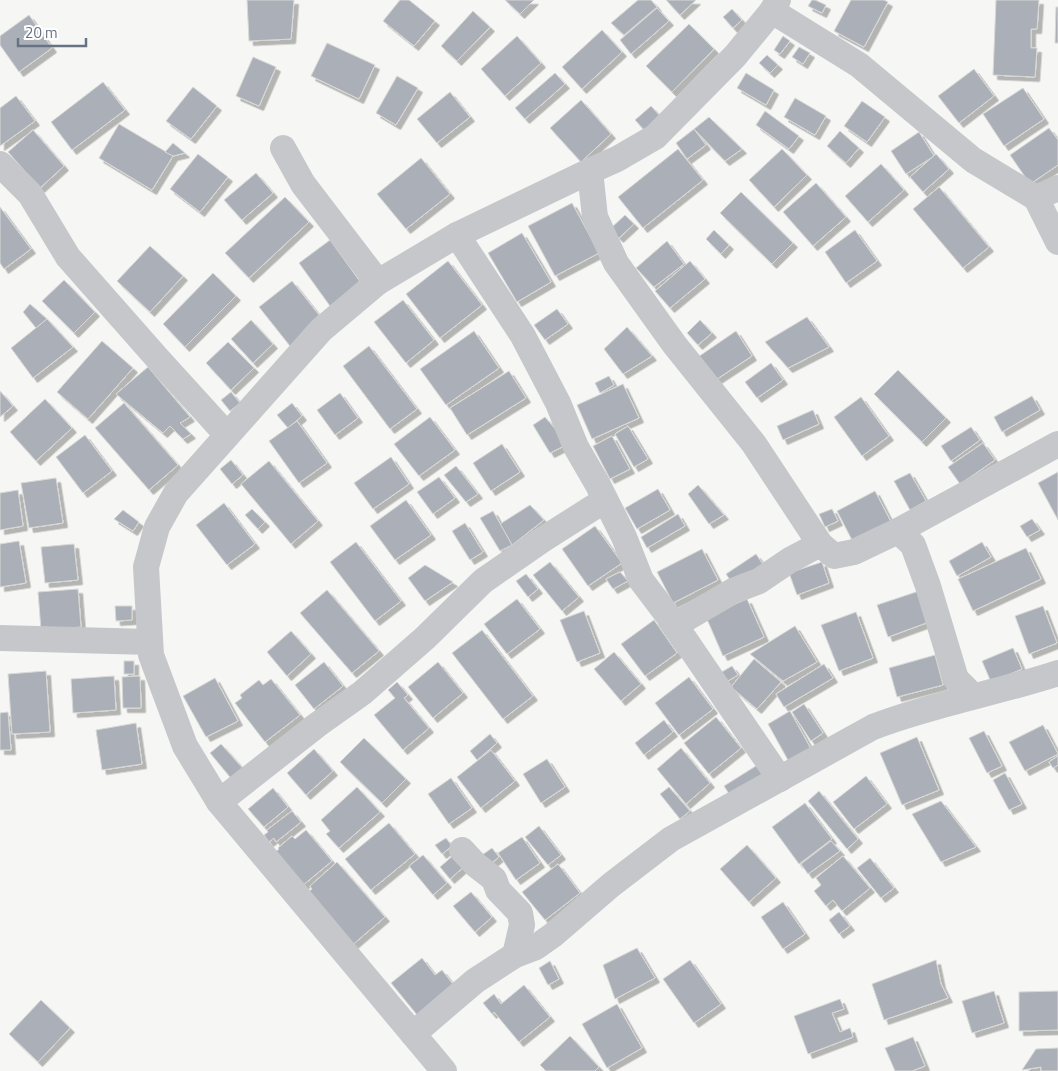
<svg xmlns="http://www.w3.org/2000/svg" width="1058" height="1071" font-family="'Titillium Web',sans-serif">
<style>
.building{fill:#abb0b8;stroke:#d8d8d6;filter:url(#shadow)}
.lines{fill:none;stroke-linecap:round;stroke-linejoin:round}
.minor{stroke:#c5c7cb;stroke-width:26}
</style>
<defs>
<filter id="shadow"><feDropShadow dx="4.5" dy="4.5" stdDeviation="0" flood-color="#0004"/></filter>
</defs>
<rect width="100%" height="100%" fill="#f6f7f4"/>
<!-- building -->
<g class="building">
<polygon points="247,0 294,0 291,39 249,41"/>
<polygon points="400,0 409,0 435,21 414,46 383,21"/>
<polygon points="505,0 534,0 520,14"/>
<polygon points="638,0 651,0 657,7 624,35 611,23"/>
<polygon points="666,0 696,0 680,15"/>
<polygon points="812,0 815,0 826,5 822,13 808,6"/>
<polygon points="851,0 884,0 888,2 864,47 834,31"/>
<polygon points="996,0 1039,0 1037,29 1031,29 1031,48 1037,48 1035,77 993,75"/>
<polygon points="1056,7 1058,7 1058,43 1055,43"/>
<polygon points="657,8 669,21 631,54 620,40"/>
<polygon points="732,9 742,20 733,28 723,17"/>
<polygon points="473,11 490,27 457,61 441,46"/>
<polygon points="29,15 52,48 19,72 0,45 0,36"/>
<polygon points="689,24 714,49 672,92 646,66"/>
<polygon points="602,30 622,52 582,89 562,67"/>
<polygon points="517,36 541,63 505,96 481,69"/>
<polygon points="783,36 790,41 780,54 774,50"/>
<polygon points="327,43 375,65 359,99 311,76"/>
<polygon points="799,47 810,53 803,64 792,57"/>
<polygon points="767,55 778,65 770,73 759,63"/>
<polygon points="253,57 276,67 259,106 236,96"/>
<polygon points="974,69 994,96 959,123 938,96"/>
<polygon points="555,73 565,84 525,119 515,108"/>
<polygon points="746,73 774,90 766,105 737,88"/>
<polygon points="397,76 418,88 396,125 376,113"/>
<polygon points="103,82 125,110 72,150 51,122"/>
<polygon points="193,87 217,106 191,139 166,121"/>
<polygon points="1023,88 1044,119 1004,146 983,114"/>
<polygon points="450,92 470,117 437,143 417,119"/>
<polygon points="16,96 35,121 0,146 0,108"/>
<polygon points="795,98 826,116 815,135 784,117"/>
<polygon points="581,100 611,134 581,162 550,128"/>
<polygon points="862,101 885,117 867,142 844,126"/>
<polygon points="651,106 661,117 645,131 635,120"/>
<polygon points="765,111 799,136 789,149 756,125"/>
<polygon points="709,117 742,149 725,161 694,129"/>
<polygon points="119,124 173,156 152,190 99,158"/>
<polygon points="1049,128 1058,140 1058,165 1030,184 1010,155"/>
<polygon points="694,129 706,145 687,159 676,143"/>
<polygon points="33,130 64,166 40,188 8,152"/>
<polygon points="840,131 859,148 846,163 827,146"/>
<polygon points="919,132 934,156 906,174 891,151"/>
<polygon points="173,143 185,153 173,156 165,152"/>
<polygon points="678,149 703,180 643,228 618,197"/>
<polygon points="782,149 807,175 774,207 749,180"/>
<polygon points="198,154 228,177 200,212 170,189"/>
<polygon points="936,154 949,169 923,192 910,177"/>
<polygon points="421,158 450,194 406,229 377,194"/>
<polygon points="881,164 904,190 868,222 845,196"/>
<polygon points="256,173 273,193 242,220 224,200"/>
<polygon points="816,183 846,217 813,246 783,212"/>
<polygon points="939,187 989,247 963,268 913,209"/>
<polygon points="741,192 793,243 772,264 720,213"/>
<polygon points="285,197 309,222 249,278 225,253"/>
<polygon points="572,203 599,253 555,276 528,226"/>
<polygon points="0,207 31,249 4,269 0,263"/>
<polygon points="625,215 634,224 619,238 610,229"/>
<polygon points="714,230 729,245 721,254 706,239"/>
<polygon points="855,230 877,261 846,283 825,252"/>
<polygon points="522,233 551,282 517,302 488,253"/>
<polygon points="330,240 361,283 330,306 299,263"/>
<polygon points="667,241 684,264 654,287 636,268"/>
<polygon points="150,246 183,276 150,312 117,281"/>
<polygon points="448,261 482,305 440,338 406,294"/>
<polygon points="690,261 705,279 670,308 655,291"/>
<polygon points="213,273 236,296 185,347 163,324"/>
<polygon points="64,280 95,312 74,333 42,301"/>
<polygon points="292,281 323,320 290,346 259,307"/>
<polygon points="403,300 434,340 406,363 374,322"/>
<polygon points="30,304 47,319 36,328 23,312"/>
<polygon points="557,309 568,324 545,340 534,325"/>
<polygon points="807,317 829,347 788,368 765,342"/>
<polygon points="47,319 73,347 33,378 11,348"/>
<polygon points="251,320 273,344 253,363 231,339"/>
<polygon points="700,320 712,333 698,345 687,333"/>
<polygon points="627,327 652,356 623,374 604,349"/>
<polygon points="474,331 499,368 446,405 420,369"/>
<polygon points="736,331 752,356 714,381 698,357"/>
<polygon points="102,341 133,368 88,419 57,392"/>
<polygon points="228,342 254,368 231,390 206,363"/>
<polygon points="369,346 417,409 390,429 343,366"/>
<polygon points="771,363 783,380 757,398 745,382"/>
<polygon points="148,367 190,417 180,423 191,434 183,439 170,426 163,433 116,394"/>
<polygon points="898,370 946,418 922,442 874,394"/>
<polygon points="509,371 526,398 467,435 450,408"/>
<polygon points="609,376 614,385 600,393 595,383"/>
<polygon points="623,384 639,418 592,439 577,405"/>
<polygon points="0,391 13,406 0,417"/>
<polygon points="231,392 240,403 230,411 221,400"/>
<polygon points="340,393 358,418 335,435 317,410"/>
<polygon points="1032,396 1040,410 1002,432 994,417"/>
<polygon points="861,397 889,436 862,456 834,417"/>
<polygon points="45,399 72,428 36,461 10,432"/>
<polygon points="124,403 178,465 149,490 95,428"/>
<polygon points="292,403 302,416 288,428 277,415"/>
<polygon points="813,410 819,424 783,440 777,426"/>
<polygon points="430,417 455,450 419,476 394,444"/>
<polygon points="545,417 568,444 550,453 533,425"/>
<polygon points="297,421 327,463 299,483 269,441"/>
<polygon points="628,426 648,459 634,467 615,434"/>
<polygon points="971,427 980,440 951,461 941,446"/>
<polygon points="85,435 112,471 83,493 56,457"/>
<polygon points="612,436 630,469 610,479 593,446"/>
<polygon points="983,443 995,460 960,484 948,467"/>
<polygon points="502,444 520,472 491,491 473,463"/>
<polygon points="391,457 409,484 373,509 354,483"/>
<polygon points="231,460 243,475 232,484 220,469"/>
<polygon points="269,461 318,521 291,544 241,484"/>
<polygon points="456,466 478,494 466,502 444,475"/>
<polygon points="1058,472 1058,520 1038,483"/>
<polygon points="910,473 926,501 910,510 894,481"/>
<polygon points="439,477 455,498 433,514 417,492"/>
<polygon points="56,478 63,523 29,528 21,483"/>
<polygon points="698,485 724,515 709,524 688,494"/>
<polygon points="658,489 670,510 637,529 625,508"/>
<polygon points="18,490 23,526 0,530 0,493"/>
<polygon points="875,491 891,522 853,542 837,511"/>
<polygon points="406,500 431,535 395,560 370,526"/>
<polygon points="224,503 255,544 227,565 196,525"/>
<polygon points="530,505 544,520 512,545 500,524"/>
<polygon points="252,509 265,522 258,529 245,515"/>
<polygon points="832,509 838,521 825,527 819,514"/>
<polygon points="123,510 139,522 133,531 114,519"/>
<polygon points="493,511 512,545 500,551 480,518"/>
<polygon points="678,514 685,526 647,548 641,537"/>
<polygon points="1032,519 1040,530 1027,537 1020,526"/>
<polygon points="465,523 483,552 470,560 452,531"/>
<polygon points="595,526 622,563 588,586 562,549"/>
<polygon points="19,541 26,583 0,587 0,544"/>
<polygon points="356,542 401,601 375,621 330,562"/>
<polygon points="982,542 991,557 957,576 949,561"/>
<polygon points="74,544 78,580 45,583 41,547"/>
<polygon points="1026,548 1041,579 973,611 958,579"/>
<polygon points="702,549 718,580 673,603 657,572"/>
<polygon points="756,554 764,566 734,586 726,574"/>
<polygon points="550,562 579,597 562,611 533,575"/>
<polygon points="822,562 829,583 797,595 789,573"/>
<polygon points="425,565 453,582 425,601 408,578"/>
<polygon points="620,572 628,581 613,589 606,579"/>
<polygon points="526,574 538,589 528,597 516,581"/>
<polygon points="78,589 81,627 41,630 38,592"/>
<polygon points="327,590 379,651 352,673 300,613"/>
<polygon points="919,591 929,622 888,637 877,605"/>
<polygon points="517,599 540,629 507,654 484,624"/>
<polygon points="747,599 764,637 723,656 706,617"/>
<polygon points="115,606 132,606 132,620 116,621"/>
<polygon points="1043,606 1057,643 1029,654 1015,616"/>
<polygon points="584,611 600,653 577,662 560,620"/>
<polygon points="856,612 873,658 839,671 821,625"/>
<polygon points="654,620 677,653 645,676 621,644"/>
<polygon points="795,626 817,662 783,681 750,654"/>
<polygon points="482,630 533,696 503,719 452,653"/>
<polygon points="291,631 311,654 287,676 267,652"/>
<polygon points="1013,648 1022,669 991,682 982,661"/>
<polygon points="614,652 641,684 621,701 594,669"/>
<polygon points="935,655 943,685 897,697 889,668"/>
<polygon points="754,659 781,682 757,709 731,687"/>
<rect x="124" y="661" width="10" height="13"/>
<polygon points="324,662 343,686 314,709 295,685"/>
<polygon points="438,662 463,693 433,718 408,687"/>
<polygon points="824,664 833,678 784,707 776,694"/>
<polygon points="732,666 738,675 726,682 720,673"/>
<polygon points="46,671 50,732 12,734 8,674"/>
<polygon points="114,676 116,710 73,713 71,679"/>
<polygon points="140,676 141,708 123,708 122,677"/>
<polygon points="689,677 713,709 679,735 655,703"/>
<polygon points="215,678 238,721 206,737 183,696"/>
<polygon points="271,679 300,715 265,742 235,703 242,698 240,695 259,680 263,685"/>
<polygon points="397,682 408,695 404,698 429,728 403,750 374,715 395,698 388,690"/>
<polygon points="804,704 823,733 811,741 792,712"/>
<polygon points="790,711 811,749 789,762 768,724"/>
<polygon points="8,712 11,750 0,750 0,713"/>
<polygon points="716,717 741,748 709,774 684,743"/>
<polygon points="664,720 673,732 644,755 635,743"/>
<polygon points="136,723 142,764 102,770 96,730"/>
<polygon points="1043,725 1058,754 1025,771 1009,742"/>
<polygon points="984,731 1002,766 987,773 969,738"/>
<polygon points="490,734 497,743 477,760 470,751"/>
<polygon points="917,737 939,790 902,805 880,753"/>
<polygon points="364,738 406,779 382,803 340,762"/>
<polygon points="221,744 247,773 235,783 210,753"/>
<polygon points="681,748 710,783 686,804 657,769"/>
<polygon points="314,749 333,771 306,795 287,773"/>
<polygon points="491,750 515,781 481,808 457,777"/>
<polygon points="1058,756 1058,765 1053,768 1049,762"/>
<polygon points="547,759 565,787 541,803 523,774"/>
<polygon points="759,764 766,775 731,797 724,786"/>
<polygon points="1005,773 1022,804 1009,810 993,780"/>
<polygon points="866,776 887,804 854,829 833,802"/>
<polygon points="451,778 472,808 449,824 428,794"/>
<polygon points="357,787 380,812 339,848 326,834 330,831 321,820"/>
<polygon points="669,787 690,811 680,819 660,794"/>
<polygon points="273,788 288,807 264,827 248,809"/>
<polygon points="819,791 858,839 847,849 808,801"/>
<polygon points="941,801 976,847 941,862 912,814"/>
<polygon points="805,803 832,839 799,864 772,827"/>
<polygon points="292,811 301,822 276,842 274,838 269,842 264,835 268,832 267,830"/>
<polygon points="389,823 415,854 371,890 345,859"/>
<polygon points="539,826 561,855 548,865 525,837"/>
<polygon points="306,830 332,861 302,886 274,853 279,849 278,848 292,836 295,839"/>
<polygon points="522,837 540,863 516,880 498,853"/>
<polygon points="446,838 452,846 442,854 435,845"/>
<polygon points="831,841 840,851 808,874 801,864"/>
<polygon points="747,845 776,878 749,902 720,869"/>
<polygon points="492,848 499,857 489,865 482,855"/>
<polygon points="457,852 467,864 450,879 440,867"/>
<polygon points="423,855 447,883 433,895 409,866"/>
<polygon points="843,856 870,888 842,911 833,900 826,906 814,891 821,885 816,878"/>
<polygon points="870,858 894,888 881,898 857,868"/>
<polygon points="337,862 385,917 351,946 305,894 312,889 310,886"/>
<polygon points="558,864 580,893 545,920 522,892"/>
<polygon points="471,892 492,917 475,932 453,906"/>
<polygon points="783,902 805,934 783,949 761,917"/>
<polygon points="839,912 850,926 839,934 829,920"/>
<polygon points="637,948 655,978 615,999 603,965"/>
<polygon points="422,958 435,975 442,970 455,987 418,1016 391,983"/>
<polygon points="690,960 721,1004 694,1023 663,979"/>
<polygon points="936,960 941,984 948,998 884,1020 872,984"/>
<polygon points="550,961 559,979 548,985 539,968"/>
<polygon points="524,985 550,1017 519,1042 494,1012 492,1014 483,1003 494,994 501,1004"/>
<polygon points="994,991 1004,1023 972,1033 962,1001"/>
<polygon points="1058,991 1058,1030 1019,1031 1019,992"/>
<polygon points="840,999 844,1009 832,1013 840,1032 850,1028 853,1037 808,1054 794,1016"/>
<polygon points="41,1000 70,1028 38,1062 9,1034"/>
<polygon points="617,1004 642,1048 607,1068 582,1024"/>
<polygon points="570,1036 599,1067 595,1071 546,1071 540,1065"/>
<polygon points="913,1037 925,1066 912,1071 895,1071 885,1048"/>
<polygon points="1058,1048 1058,1071 1041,1071 1041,1067 1022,1070 1036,1049"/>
</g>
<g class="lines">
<!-- minor -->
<g class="minor">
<polyline points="772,11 859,65 973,160 1036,198 1058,242"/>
<polyline points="283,148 303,184 378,282"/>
<polyline points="0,164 30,194 68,257 158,359 227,435"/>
<polyline points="590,171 595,217 616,263 674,344 754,444 820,544 834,556 854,552 898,531 1058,444"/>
<polyline points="1036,198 1058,188"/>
<polyline points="457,235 523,336 558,403 576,447 598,485 624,537 641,580 675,625 780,779"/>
<polyline points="898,531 913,545 928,586 956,679 973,696"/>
<polyline points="675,625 733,591 759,581 790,560 820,544"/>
<polyline points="0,638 150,642"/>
<polyline points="219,802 317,725 362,693 425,638 483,581 542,540 605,500"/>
<polyline points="462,850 476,865 494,879 498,890 520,913 522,925 515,955"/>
<path d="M413,1034L475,981L515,955L536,947L553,935L611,885L671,839L873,727C933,704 997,693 1058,673"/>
<polyline points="444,1071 219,802 185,746 151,655 146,567 157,527 176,493 321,330 378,282 457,235 590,171 617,159 655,137 735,56 772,11 778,0"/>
</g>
</g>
<!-- scale -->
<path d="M18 38v8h68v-8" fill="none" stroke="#677384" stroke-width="2.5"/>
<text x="25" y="38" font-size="15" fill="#677384" stroke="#ffffff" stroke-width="4" paint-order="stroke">20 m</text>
</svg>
